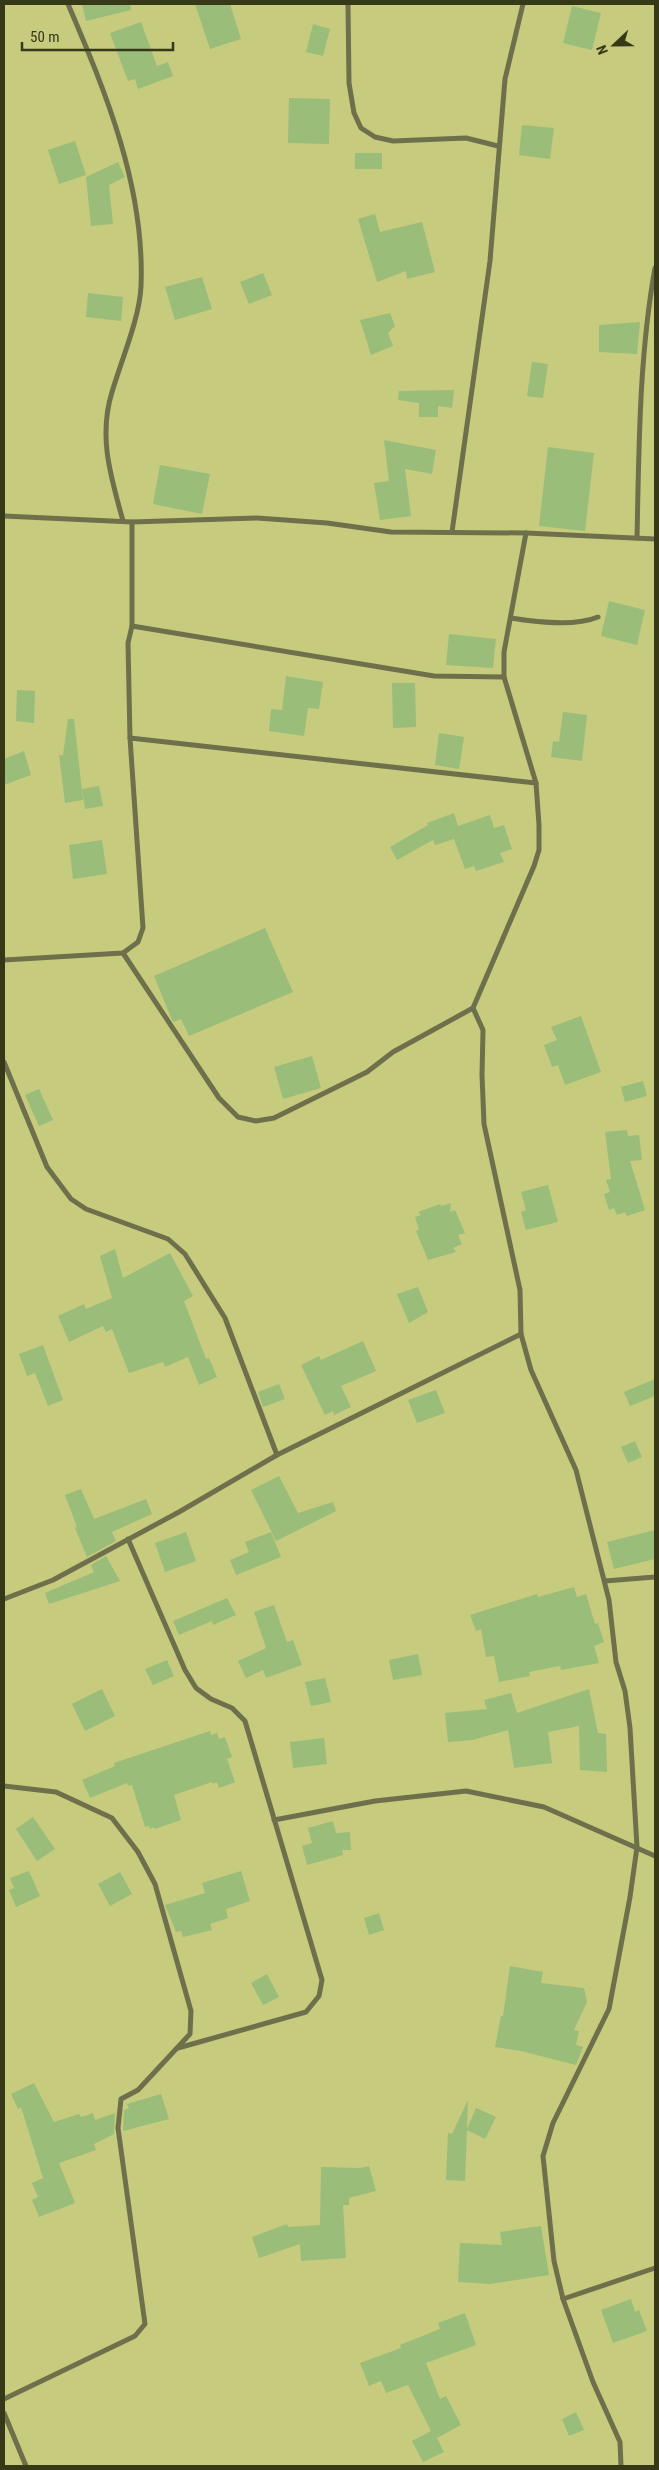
<svg xmlns="http://www.w3.org/2000/svg" width="659" height="2470" font-family="'Roboto Condensed',sans-serif">
<style>
.building{fill:#9abd7a}
.lines{fill:none;stroke-linecap:round;stroke-linejoin:round}
.street{stroke:#6e704b;stroke-width:5}
</style>
<rect width="100%" height="100%" fill="#c7cb7e"/>
<!-- building -->
<g class="building">
<polygon points="82,4 130,4 131,10 86,21"/>
<polygon points="195,4 230,4 241,39 210,49"/>
<polygon points="572,6 601,13 592,50 563,43"/>
<polygon points="141,22 157,66 168,62 173,76 138,89 135,79 128,81 110,33"/>
<polygon points="313,24 330,29 323,56 306,52"/>
<polygon points="289,98 330,99 329,144 288,143"/>
<polygon points="522,125 554,128 550,159 519,155"/>
<polygon points="75,141 86,175 59,184 48,150"/>
<rect x="355" y="153" width="27" height="16"/>
<polygon points="118,162 125,177 109,185 113,224 91,226 86,177"/>
<polygon points="375,214 380,232 422,222 435,272 407,279 406,271 377,282 358,219"/>
<polygon points="263,273 272,295 249,304 240,282"/>
<polygon points="202,277 212,309 175,320 165,287"/>
<polygon points="88,293 123,297 121,321 86,317"/>
<polygon points="390,313 395,326 388,333 393,346 371,355 360,320"/>
<polygon points="640,322 637,354 599,352 599,325"/>
<polygon points="532,362 548,364 543,398 527,396"/>
<polygon points="454,390 452,408 438,406 438,417 419,417 419,403 398,400 399,391"/>
<polygon points="384,440 436,450 432,474 405,469 411,516 380,520 374,483 389,481"/>
<polygon points="548,447 594,453 585,531 539,526"/>
<polygon points="160,465 210,474 202,514 153,504"/>
<polygon points="609,601 645,610 637,645 601,636"/>
<polygon points="449,634 496,639 493,668 446,665"/>
<polygon points="286,676 323,682 319,709 308,708 304,736 269,731 271,709 282,710"/>
<polygon points="392,683 415,683 416,727 393,728"/>
<polygon points="17,690 35,691 34,723 16,721"/>
<polygon points="563,712 587,715 582,761 551,757 553,741 559,742"/>
<polygon points="68,719 74,719 83,800 65,803 59,755 63,755"/>
<polygon points="439,733 464,737 459,769 435,765"/>
<polygon points="24,751 31,775 4,785 4,759"/>
<polygon points="99,786 103,806 85,809 82,789"/>
<polygon points="454,813 458,826 490,815 494,828 504,825 512,849 500,853 504,862 476,871 474,866 465,869 454,839 435,845 433,840 397,860 390,847 428,825 427,823"/>
<polygon points="102,840 107,874 73,879 69,845"/>
<polygon points="265,928 293,992 189,1036 181,1019 174,1022 172,1020 154,976"/>
<polygon points="581,1016 601,1072 565,1085 558,1065 552,1067 544,1045 557,1040 551,1027"/>
<polygon points="312,1056 321,1088 283,1099 274,1067"/>
<polygon points="643,1081 647,1096 625,1102 621,1087"/>
<polygon points="39,1089 53,1120 39,1126 25,1095"/>
<polygon points="627,1130 628,1136 639,1135 642,1160 630,1161 645,1210 627,1216 625,1212 617,1215 614,1208 609,1210 604,1194 610,1192 606,1180 611,1179 605,1132"/>
<polygon points="548,1185 558,1222 526,1230 521,1212 526,1210 521,1192"/>
<polygon points="451,1203 450,1212 455,1210 465,1233 458,1235 462,1244 453,1248 456,1252 428,1260 416,1231 419,1229 415,1217 421,1215 418,1212 440,1204 441,1206"/>
<polygon points="115,1249 123,1278 170,1253 193,1296 184,1301 206,1359 209,1358 217,1377 199,1385 188,1357 165,1367 163,1362 129,1373 112,1329 106,1332 103,1326 69,1342 58,1316 84,1304 86,1309 112,1298 100,1256"/>
<polygon points="418,1287 428,1312 409,1323 397,1294"/>
<polygon points="363,1341 376,1371 341,1386 351,1407 334,1415 333,1411 325,1415 301,1365 319,1356 321,1360"/>
<polygon points="43,1345 63,1400 48,1406 35,1373 27,1376 19,1354"/>
<polygon points="655,1379 655,1396 630,1406 624,1392"/>
<polygon points="279,1384 285,1399 263,1407 258,1392"/>
<polygon points="436,1390 445,1413 417,1423 408,1400"/>
<polygon points="635,1441 642,1457 628,1463 621,1447"/>
<polygon points="279,1476 298,1513 333,1502 336,1511 276,1541 251,1490"/>
<polygon points="81,1489 94,1519 146,1499 152,1514 112,1532 116,1541 87,1557 75,1528 77,1527 65,1495"/>
<polygon points="655,1530 655,1559 614,1569 607,1542"/>
<polygon points="186,1532 196,1561 165,1572 155,1543"/>
<polygon points="271,1532 281,1557 236,1575 230,1560 249,1552 245,1542"/>
<polygon points="106,1556 120,1581 49,1604 45,1593 94,1572 91,1565"/>
<polygon points="574,1587 577,1597 586,1594 595,1624 598,1623 604,1642 594,1646 599,1663 561,1670 560,1666 529,1672 530,1676 499,1682 494,1656 486,1657 481,1629 476,1631 470,1615 537,1594 538,1597"/>
<polygon points="227,1598 236,1615 213,1625 212,1621 179,1635 173,1621"/>
<polygon points="274,1605 287,1642 293,1640 302,1665 266,1678 263,1670 246,1678 238,1661 266,1648 254,1612"/>
<polygon points="418,1654 422,1675 393,1680 389,1660"/>
<polygon points="167,1660 174,1676 153,1685 145,1669"/>
<polygon points="325,1678 331,1702 311,1706 305,1682"/>
<polygon points="102,1689 115,1716 85,1731 72,1704"/>
<polygon points="589,1689 598,1733 606,1734 607,1772 580,1770 579,1726 548,1732 552,1763 514,1768 508,1730 473,1740 448,1742 445,1713 487,1709 484,1700 511,1693 517,1713"/>
<polygon points="210,1731 211,1735 217,1733 219,1739 225,1737 232,1757 227,1759 235,1782 219,1788 217,1782 213,1784 212,1782 174,1795 181,1820 155,1829 154,1827 150,1829 149,1826 145,1827 132,1785 128,1786 127,1783 90,1798 82,1780 115,1766 114,1763"/>
<polygon points="324,1738 327,1764 293,1768 290,1742"/>
<polygon points="33,1817 55,1849 37,1861 16,1829"/>
<polygon points="333,1821 336,1833 350,1832 351,1850 342,1850 343,1855 307,1865 302,1846 312,1843 308,1828"/>
<polygon points="29,1871 40,1896 16,1907 9,1890 14,1888 10,1878"/>
<polygon points="241,1871 250,1901 226,1909 228,1918 210,1924 212,1930 183,1937 181,1931 176,1932 165,1905 205,1893 202,1883"/>
<polygon points="120,1872 132,1894 110,1906 98,1884"/>
<polygon points="379,1913 384,1930 369,1935 364,1918"/>
<polygon points="510,1966 543,1972 541,1983 584,1988 587,2002 574,2030 579,2031 576,2045 583,2047 576,2065 521,2051 495,2047 501,2016 503,2016"/>
<polygon points="267,1974 279,1997 263,2005 251,1983"/>
<polygon points="34,2083 54,2122 79,2114 81,2117 93,2113 95,2120 115,2113 114,2134 94,2144 96,2150 59,2163 75,2203 39,2217 32,2200 38,2197 32,2183 43,2178 21,2107 18,2109 11,2094"/>
<polygon points="161,2094 169,2119 123,2131 124,2110 129,2108 127,2104"/>
<polygon points="468,2100 467,2129 476,2108 496,2117 485,2139 467,2130 465,2181 446,2180 448,2133 452,2134"/>
<polygon points="369,2166 376,2191 349,2198 349,2205 343,2205 346,2258 301,2261 300,2244 259,2258 252,2237 287,2224 288,2227 320,2225 321,2167 360,2168"/>
<polygon points="541,2226 549,2275 490,2284 458,2282 460,2243 502,2245 500,2232"/>
<polygon points="631,2299 635,2312 639,2310 647,2331 613,2343 601,2310"/>
<polygon points="465,2313 476,2345 426,2363 440,2399 446,2396 461,2425 437,2438 444,2452 423,2462 412,2441 431,2431 408,2385 386,2393 381,2381 369,2386 360,2363 401,2348 400,2345 440,2329 438,2323"/>
<polygon points="576,2412 584,2430 569,2436 562,2419"/>
</g>
<g class="lines">
<!-- street -->
<g class="street">
<path d="M68,4C106,93 145,187 141,286C140,317 121,361 112,392C98,437 111,477 123,521"/>
<polyline points="348,4 349,83 354,113 361,128 375,137 393,141 466,138 498,146"/>
<polyline points="4,516 132,522 257,518 327,523 391,532 526,533 655,539"/>
<polyline points="452,532 490,261 505,79 523,4"/>
<polyline points="526,533 504,652 504,677 536,783 539,825 539,850 534,866 473,1008 483,1030 482,1075 484,1124 520,1290 521,1334 531,1370 576,1470 609,1600 616,1662 625,1691 630,1728 637,1847 630,1897 609,2009 553,2123 543,2156 554,2261 563,2299 593,2382 620,2442 621,2466"/>
<path d="M637,538C639,448 639,357 655,268"/>
<path d="M511,618C536,622 574,627 598,617"/>
<polyline points="132,626 434,676 504,677"/>
<polyline points="130,738 536,783"/>
<polyline points="123,953 219,1098 238,1117 256,1121 274,1118 367,1072 393,1052 473,1008"/>
<polyline points="4,960 123,953 138,942 143,928 130,738 128,643 132,626 132,522"/>
<polyline points="4,1062 47,1167 71,1199 86,1209 168,1239 185,1254 225,1318 277,1455"/>
<polyline points="128,1539 185,1670 196,1688 211,1699 232,1708 245,1721 322,1980 319,1996 306,2012 178,2048"/>
<polyline points="605,1581 655,1577"/>
<polyline points="4,1599 53,1580 179,1512 277,1455 521,1334"/>
<polyline points="4,1786 56,1792 112,1818 138,1852 155,1884 191,2011 190,2034 138,2090 121,2099 118,2128 145,2324 135,2336 4,2399"/>
<polyline points="274,1820 375,1801 466,1791 544,1807 655,1856"/>
<polyline points="563,2299 655,2268"/>
<polyline points="4,2413 26,2466"/>
</g>
</g>
<!-- border -->
<rect width="659" height="2470" fill="none" stroke="#363818" stroke-width="10"/>
<!-- north arrow -->
<g transform="translate(614 45) rotate(248)" stroke="#c7cb7e" stroke-width="4" paint-order="stroke">
<path d="M0-4L9 19L0 12L-9 19Z" fill="#363818"/>
<text y="-8" font-size="14" font-weight="bold" text-anchor="middle" fill="#363818">N</text>
</g>
<!-- scale -->
<path d="M22 42v8h151v-8" fill="none" stroke="#363818" stroke-width="2.5"/>
<text x="30" y="42" font-size="15" fill="#363818" stroke="#c7cb7e" stroke-width="4" paint-order="stroke">50 m</text>
</svg>
